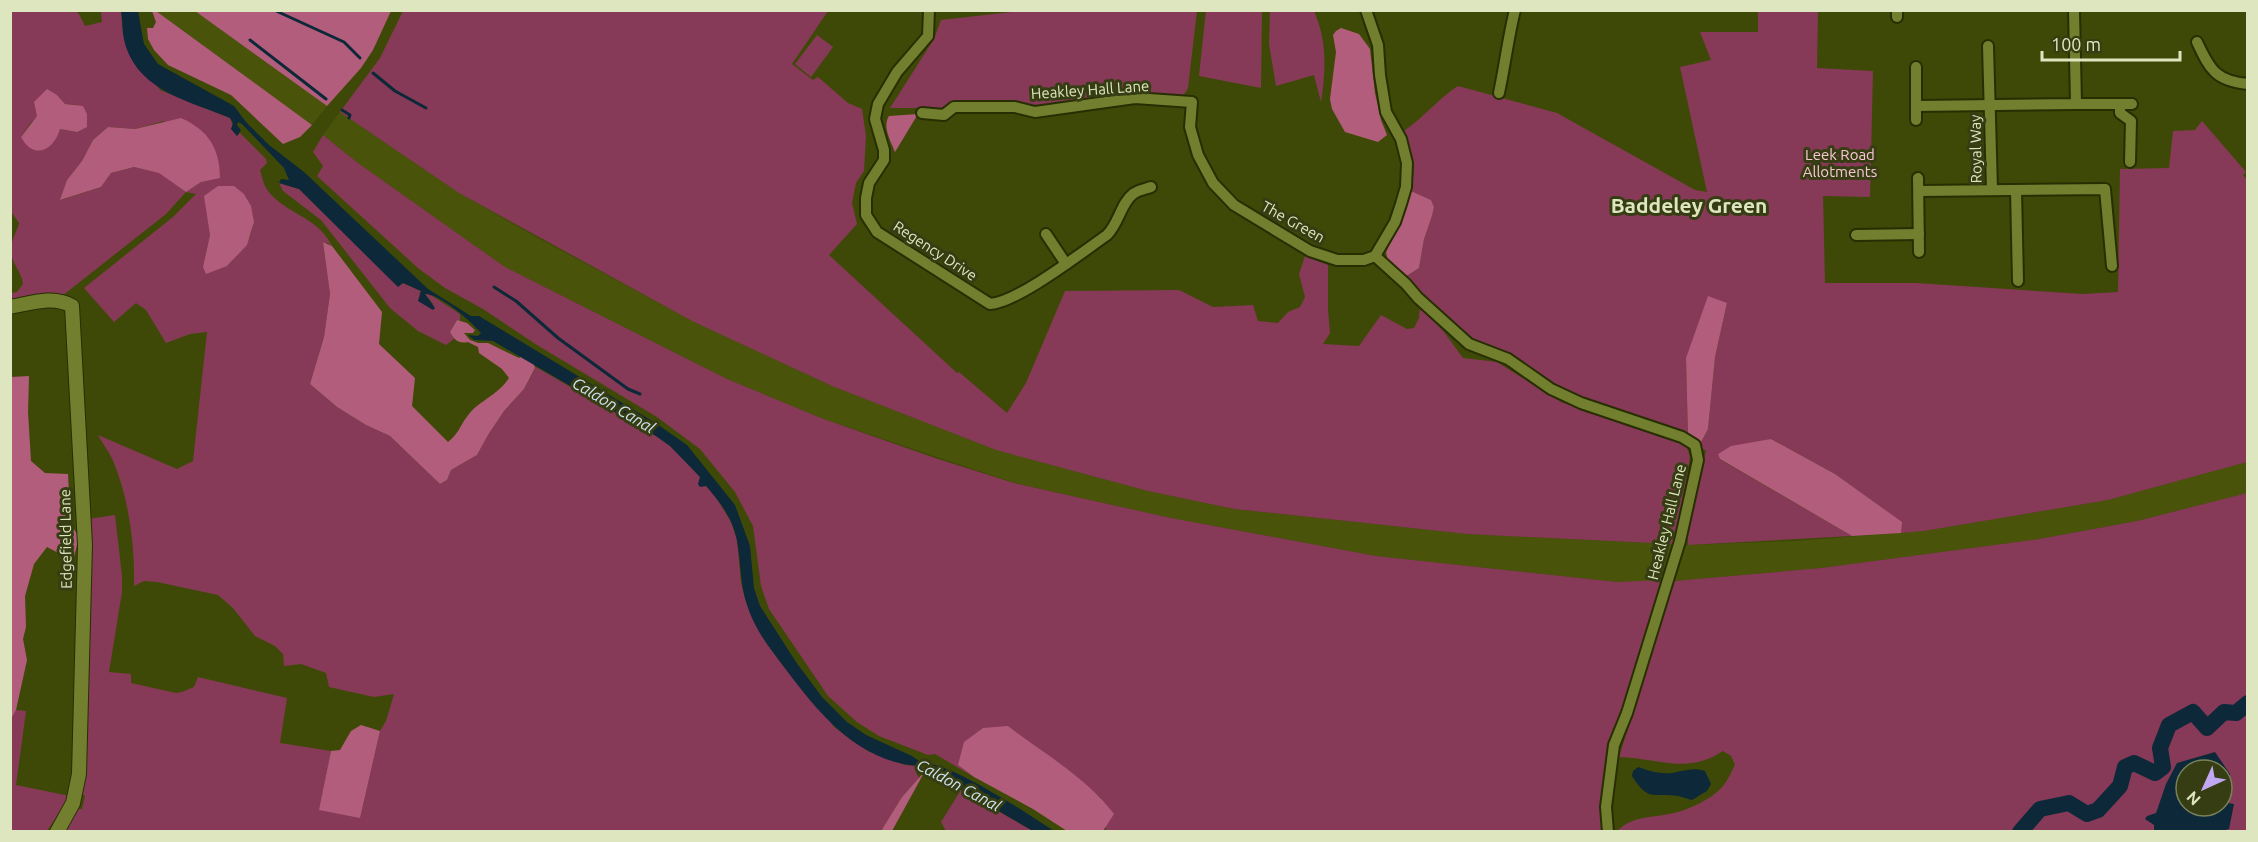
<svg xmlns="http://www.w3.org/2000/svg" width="2258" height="842" font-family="Ubuntu,sans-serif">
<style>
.built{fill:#49540a}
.green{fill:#863a57;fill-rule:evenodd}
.forest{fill:#b35d7c}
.water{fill:#0c2839}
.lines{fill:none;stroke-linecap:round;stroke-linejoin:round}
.stream{stroke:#0c2839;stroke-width:3}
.river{stroke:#0c2839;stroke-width:16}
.minor-casing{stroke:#272e02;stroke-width:14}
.tertiary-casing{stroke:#272e02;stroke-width:16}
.minor{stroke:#717f2f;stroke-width:10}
.tertiary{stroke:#717f2f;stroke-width:14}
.labels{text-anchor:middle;stroke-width:6;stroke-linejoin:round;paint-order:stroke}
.street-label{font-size:15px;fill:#dde6bf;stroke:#363d13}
.park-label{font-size:15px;fill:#f8c7d6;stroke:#363d13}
.water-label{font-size:16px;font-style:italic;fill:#d1e5f4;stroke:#363d13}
.district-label{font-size:21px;font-weight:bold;fill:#dde6bf;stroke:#363d13}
</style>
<rect width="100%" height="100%" fill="#3f4907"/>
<!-- built -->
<g class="built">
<polygon points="156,11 195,11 327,106 312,125"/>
<polygon points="340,112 459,193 527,232 692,321 832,386 996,450 1148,491 1233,509 1467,534 1688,545 1797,541 1924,531 2108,500 2247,462 2247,493 2137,521 2039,539 1821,568 1687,580 1617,582 1376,556 1171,518 1015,483 821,418 727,379 505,267 358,163 323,135"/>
</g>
<!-- green -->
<g class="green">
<polygon points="1029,10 1197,11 1188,88 1183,96 1178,99 1035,110 955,102 940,108 890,108 934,39 941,20"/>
<polygon points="1206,10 1262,11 1261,88 1199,76"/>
<path d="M11,11H75L79,14L85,26L102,22L101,11H121L123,35L160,90L230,118L237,136L240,133L266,159L267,163L260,170C262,176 263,183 266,188C282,213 318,216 332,246L328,243L323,242L330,294L324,337L310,384L337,407L366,425L390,436L440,484L447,480L451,470L477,455L488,435L504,411L524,389L535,369L534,366L656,436L670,446L690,465L716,497L731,522L737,539L741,583L746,602L834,727L868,751L905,765L920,766L916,773L919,778L902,797L881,831H60L75,809H82L85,796L80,792L88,519L115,515L122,576V592L109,672L131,674V683L176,693L182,692L194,687L198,677L287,698L280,743L331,751L320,809L360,817L380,731L386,721L394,694L374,697L329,687L326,673L301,664L284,666L283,654L275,646L255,636L233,608L218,595L157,582L144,581L134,586C135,546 129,500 114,463C110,453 103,444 98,435L177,469L193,461L207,332L190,334L166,343L146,310L136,303L114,322L84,288L173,217L196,194L186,192L166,214L62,296C47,289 26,299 11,302V293L17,292L23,284C22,272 11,263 11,251C10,242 17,232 19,223L10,210ZM57,95L65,104L76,105L77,132L60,129L21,137L29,125ZM164,121L201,182L186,192L160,173L134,167L111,173L101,187L61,200L67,180L82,161L93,140L108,127L135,129ZM244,194C263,227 249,243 227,266L203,267L210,235Z"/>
<polygon points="403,11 828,11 792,64 813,80 818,77 848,103 862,109 866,136 864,171 856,183 852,203 857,224 829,255 957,373 959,372 1007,413 1026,383 1065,291 1179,290 1213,307 1253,305 1258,321 1278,323 1288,312 1300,307 1305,297 1299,274 1305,256 1328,265 1328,309 1330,333 1323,344 1359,346 1381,315 1407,329 1414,328 1419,318 1420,307 1444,332 1463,358 1497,362 1561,402 1679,442 1687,448 1690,457 1676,541 1672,544 1467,534 1234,509 1148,491 996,450 832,386 692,321 459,193 340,112 380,58"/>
<path d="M1270,11H1314C1327,41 1326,69 1321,102L1314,75L1276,86L1269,44Z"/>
<path d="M1758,11H1818L1817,68L1873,71L1870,197L1823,196L1825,283H1916L2082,294L2118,292L2120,169L2169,168L2173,131L2195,130L2202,121L2246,172L2243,175L2247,180V462L2108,500L1924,531L1901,533V522L1835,474L1771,439L1718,454L1721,460L1852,536L1688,545L1687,533L1706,451L1699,446L1708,429L1715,357L1727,303L1686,358L1688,435L1589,400L1554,386L1518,359L1482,344L1458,328L1405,277L1419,268L1424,239L1432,216L1434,207L1431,200L1411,191C1416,165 1413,155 1404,131C1424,117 1438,99 1458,86L1557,113L1695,190L1707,192L1680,67L1711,60L1700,32H1758Z"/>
<polygon points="817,35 833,47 811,77 795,64"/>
<polygon points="323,135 358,163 505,267 727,379 821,418 935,458 1014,483 1171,518 1376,556 1617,582 1662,580 1628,700 1608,754 1602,793 1602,831 1103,831 1106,829 1101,798 1070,772 1008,726 958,765 974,777 935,754 928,755 879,736 857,722 828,696 769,609 761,586 753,526 735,492 700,449 657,417 537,345 483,309 445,288 418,268 317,176 323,166 313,152"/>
<polygon points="279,183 299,189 398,286 403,283 421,291 419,294 434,305 425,294 426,292 460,314 460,321 457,320 450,332 454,339 446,345 418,331 390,308 321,220 283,191"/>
<path d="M2247,493V831H1617C1634,815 1652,818 1674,813C1690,809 1712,799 1723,786C1728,780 1731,772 1735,765L1731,756L1723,751C1687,775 1658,758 1619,757L1674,581L1821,568L2039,539L2137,521ZM2186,770H2222V806H2186Z"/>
<polygon points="16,710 26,711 16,785 70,796 47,831 11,831 10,720"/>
<polygon points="961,790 970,795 1033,831 946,831 941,822"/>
</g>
<!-- forest -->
<g class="forest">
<polygon points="152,11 156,11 312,125 300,137 283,144 231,95 168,65 154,50 148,39 147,28 153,28 156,22"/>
<polygon points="195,11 391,11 373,50 361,68 327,106"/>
<polygon points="1341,28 1359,34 1370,49 1375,93 1381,120 1387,135 1378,142 1345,132 1332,109 1330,99 1336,52 1333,35 1336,31"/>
<path d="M47,89L57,95L65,104L83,106L87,114V127L77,132L60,129C54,150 34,161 21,137L37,116L34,102Z"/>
<path d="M918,114L895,152C891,141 882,127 889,116Z"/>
<path d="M181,118C208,130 220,148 220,178L201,182L186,192L159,173L134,167L111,173L101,187L60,200L67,180L82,161L93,140L108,127L135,129Z"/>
<polygon points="218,186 234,186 244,194 251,206 254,222 247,245 227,266 206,274 203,267 210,235 204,196"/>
<polygon points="1411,191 1431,200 1434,207 1432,216 1424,239 1419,268 1405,277 1388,262 1386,252 1397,230"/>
<path d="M323,242L332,246L382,312L379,344L415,378L412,406L448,442C460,432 460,425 469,414C479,401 498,395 509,378L502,369L479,353L478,347L468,342C459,344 454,340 450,332L457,320L467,323L475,330L473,333H464L470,340L478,343H488L519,358L527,352L532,358L535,368L524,389L504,411L488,435L477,455L451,470L447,480L440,484L390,436L366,425L337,407L310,384L324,337L330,294Z"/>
<polygon points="1708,296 1727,303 1715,357 1708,429 1699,446 1688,435 1686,358"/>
<polygon points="29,376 28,412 31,461 45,473 68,474 69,495 63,512 79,537 74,557 66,557 47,547 34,564 25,596 26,627 23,639 27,660 16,710 11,719 11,377"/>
<polygon points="1771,439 1835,474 1902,522 1901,533 1852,536 1720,459 1718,454 1731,446"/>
<polygon points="361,725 380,731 360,818 319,810 331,751 340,750 351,731"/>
<path d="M1008,726C1044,754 1086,777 1114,814L1103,831H1067L1033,809L974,777L958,765L964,742L983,728Z"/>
<polygon points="925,771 892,831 881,831 902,797"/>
</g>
<!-- water -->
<g class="water">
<path d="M121,11H138L144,44L158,64L234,106L246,122L269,145L304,172L428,289L471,316H479L657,424L687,445L735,505L750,546L754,588L760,606L796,662L822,697L847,722L866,735L912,756L922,763L920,766C860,763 820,715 787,671C770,648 756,632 747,605C740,584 741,563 737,541C733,519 720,502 706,486L700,487L698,484L700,477L670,446L656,436L493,341L474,340L468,335L478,336L481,333C471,321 440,294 425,294L435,308L433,310L418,301L421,291L403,283L398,287L299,189L279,183L281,179L289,180L284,168L242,124L238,122L237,125L241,130L237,136L231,129L233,123L230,118C192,102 141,92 126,47C122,36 123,23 121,11Z"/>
<polygon points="2215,752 2230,774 2222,800 2222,770 2186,770 2186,806 2222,806 2222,802 2234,804 2229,829 2218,832 2154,831 2154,825 2145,819 2147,816 2156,813 2166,784 2177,763"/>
<path d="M926,763C955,766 1027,813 1054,831H1033L929,771L925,767Z"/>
<path d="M1638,767C1650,771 1659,774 1672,773C1684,771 1693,767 1705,771L1711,784L1707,791L1692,800C1687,799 1683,797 1678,796C1653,792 1649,803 1632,776L1633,771Z"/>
</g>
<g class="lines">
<!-- stream -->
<g class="stream">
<polyline points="274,10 344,42 360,58"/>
<polyline points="250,40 326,99"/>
<polyline points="373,73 395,91 426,108"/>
<polyline points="342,110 350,115 349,118"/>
<polyline points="494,287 516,301 558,338 628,389 640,394"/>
</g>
<!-- river -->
<polyline class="river" points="2020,832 2040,809 2069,803 2087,814 2098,810 2120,786 2125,767 2134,763 2155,773 2163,767 2160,748 2169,725 2193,712 2207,728 2224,712 2236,713 2248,703"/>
<defs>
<g id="minor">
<path d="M929,10L928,36L897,72L878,104L875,119L884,150V160L869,183L866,198V215L877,232L990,304C1018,302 1081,253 1107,235C1119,223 1121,203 1133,194C1138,190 1145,189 1151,187"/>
<polyline points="1897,17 1897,10"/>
<path d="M2197,42C2210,70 2216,81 2248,84"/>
<polyline points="1988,46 1992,190"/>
<polyline points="1916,67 1916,120"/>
<path d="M1499,93C1505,65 1508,38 1515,10"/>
<polyline points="2076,104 2132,104"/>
<polyline points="2120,104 2120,113 2131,121 2130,162"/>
<polyline points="1916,106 2076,104 2074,10"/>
<polyline points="922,113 944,115 954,107 1015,107 1035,112 1135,98 1192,102 1190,127 1198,155 1213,183 1234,205 1310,251 1337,260 1364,260 1375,256 1395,222 1401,204 1406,187 1407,163 1401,139 1386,112 1380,75 1378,45 1366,10"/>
<polyline points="1918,178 1919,252"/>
<polyline points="2016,190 2018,281"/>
<polyline points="1919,191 2105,189 2112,266"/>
<polyline points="1046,234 1066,264"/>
<polyline points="1856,235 1919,234"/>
<polyline points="1375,256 1406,284 1418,298 1469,344 1508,359 1551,389 1581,403 1682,437 1695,445 1698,460 1680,541 1627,713 1614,745 1606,807 1608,832"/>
</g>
<path id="tertiary" d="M10,307C31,303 54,295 72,306L85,545L79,774L73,803L57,832"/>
</defs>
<!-- minor casing -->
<use href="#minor" class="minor-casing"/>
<!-- tertiary casing -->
<use href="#tertiary" class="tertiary-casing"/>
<!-- minor -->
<use href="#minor" class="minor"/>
<!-- tertiary -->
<use href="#tertiary" class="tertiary"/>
</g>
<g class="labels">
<!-- street labels -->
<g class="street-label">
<text transform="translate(1090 90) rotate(-4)" y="5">Heakley Hall Lane</text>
<text transform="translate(1976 149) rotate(-91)" y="5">Royal Way</text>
<text transform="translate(1293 222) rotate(29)" y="5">The Green</text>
<text transform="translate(935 251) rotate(33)" y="5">Regency Drive</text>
<text transform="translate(1667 522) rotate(-76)" y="5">Heakley Hall Lane</text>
<text transform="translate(66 539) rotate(-91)" y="5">Edgefield Lane</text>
</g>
<!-- park labels -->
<g class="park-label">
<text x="1840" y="160">Leek Road<tspan x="1840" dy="17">Allotments</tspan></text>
</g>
<!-- water labels -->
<g class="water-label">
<text transform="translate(614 405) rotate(31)" y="6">Caldon Canal</text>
<text transform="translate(959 785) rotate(28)" y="6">Caldon Canal</text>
</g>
<!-- district labels -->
<g class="district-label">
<text x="1689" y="213">Baddeley Green</text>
</g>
</g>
<!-- border -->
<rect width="2258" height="842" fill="none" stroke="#dde6bf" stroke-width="24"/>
<!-- north arrow -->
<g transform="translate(2204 788) rotate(225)"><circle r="28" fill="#363d13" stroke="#798158" stroke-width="1.5"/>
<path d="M0-4.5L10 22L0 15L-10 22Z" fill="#c0a8f3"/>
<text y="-9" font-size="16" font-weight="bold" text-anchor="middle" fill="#dde6bf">N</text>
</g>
<!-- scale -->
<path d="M2042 51v9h138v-9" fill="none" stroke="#dde6bf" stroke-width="3"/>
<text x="2051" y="51" font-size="18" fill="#dde6bf" stroke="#363d13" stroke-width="4.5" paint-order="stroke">100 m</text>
</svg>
